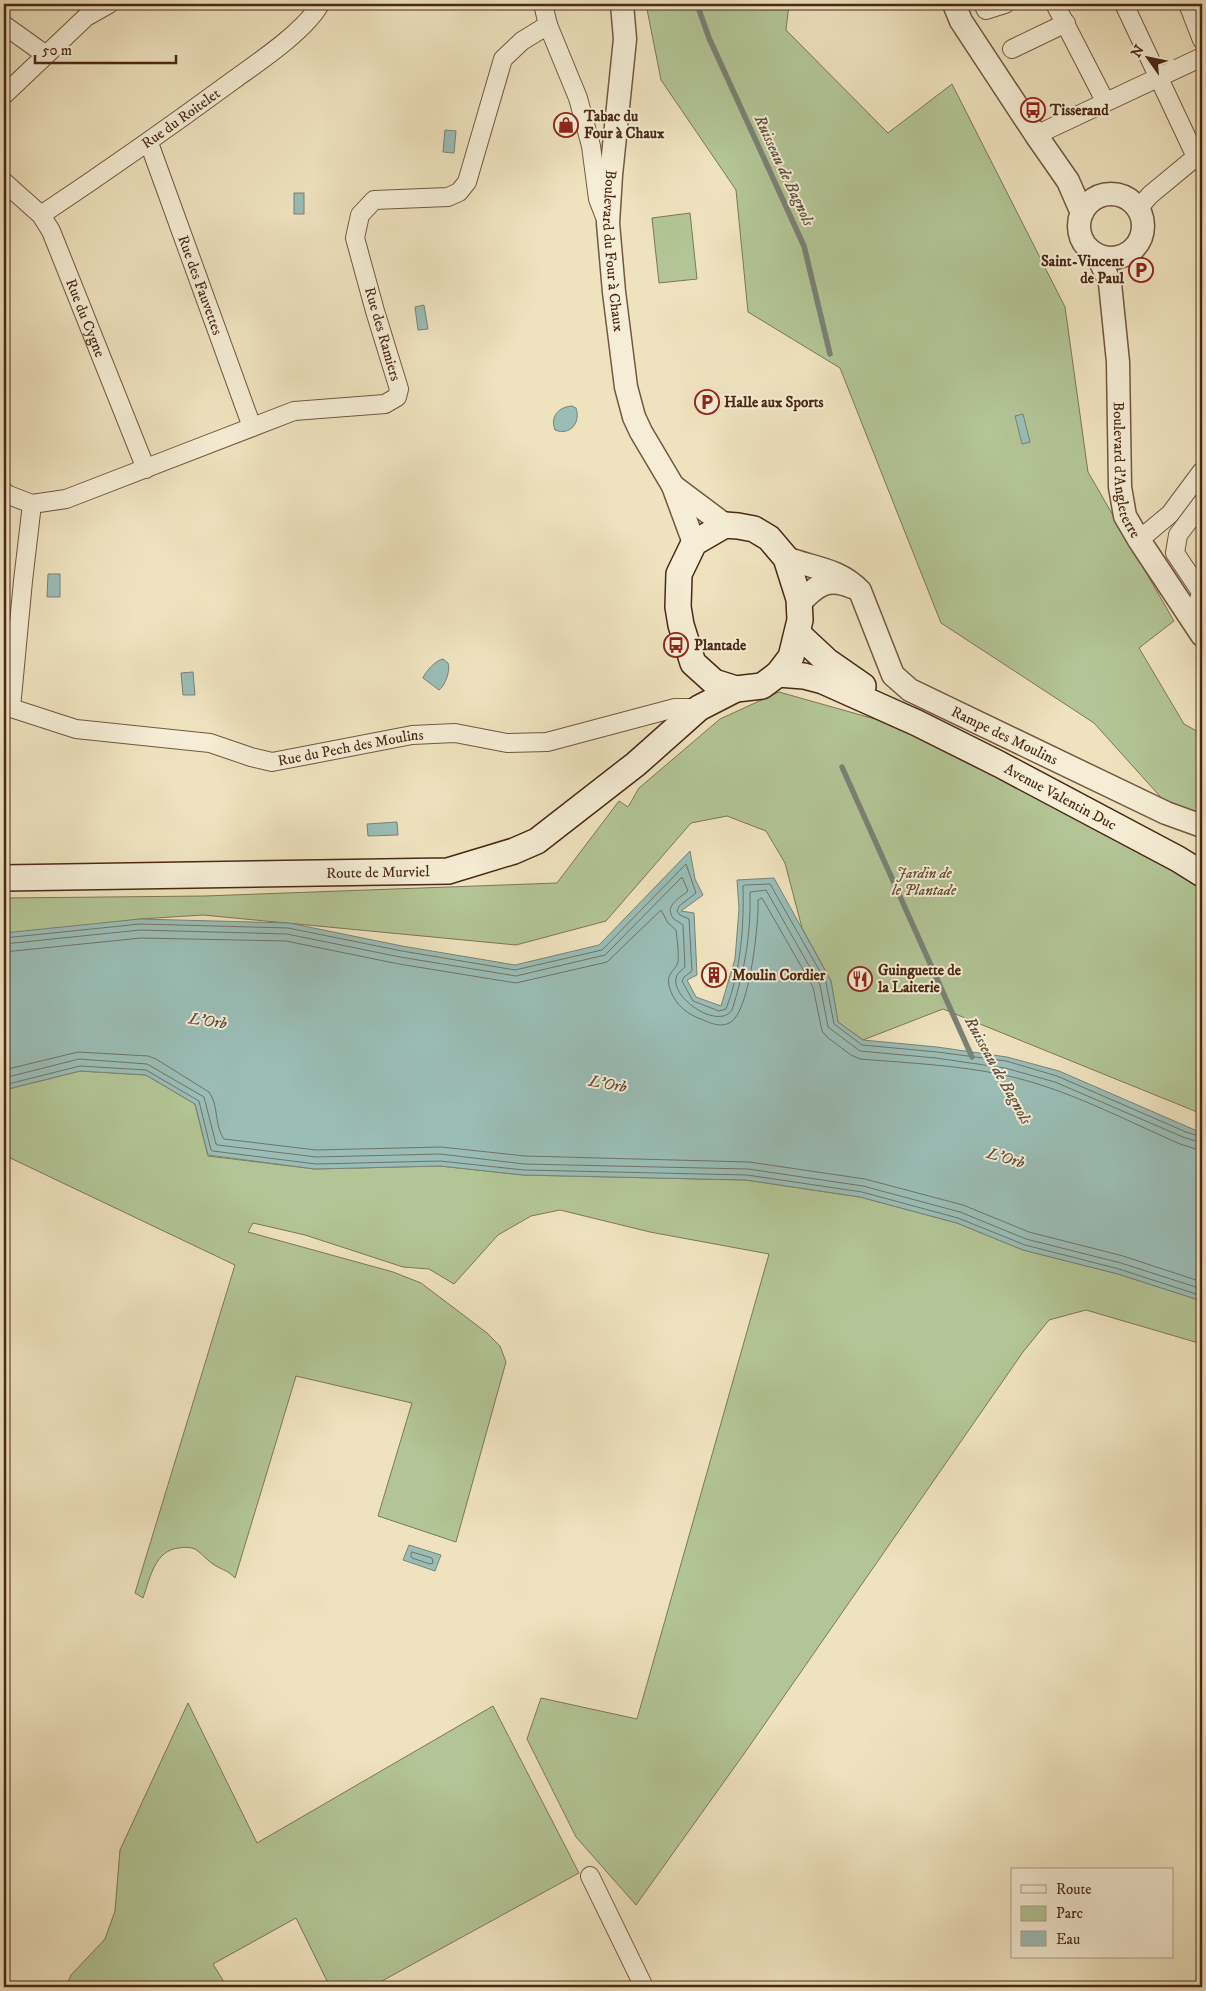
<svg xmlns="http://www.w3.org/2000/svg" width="1206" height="1991" font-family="'IM FELL DW Pica',serif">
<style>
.green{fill:#b3c596;stroke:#7e7656}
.water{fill:#9abdb6;stroke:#7a8176}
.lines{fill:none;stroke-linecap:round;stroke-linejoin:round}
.shore{stroke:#727266;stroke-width:1}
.stream{stroke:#7a8176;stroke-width:5.5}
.minor-casing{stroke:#735740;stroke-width:20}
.tertiary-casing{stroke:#735740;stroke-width:25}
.secondary-casing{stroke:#4a2815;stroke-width:28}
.minor{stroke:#f5edd5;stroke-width:18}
.tertiary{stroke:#f5edd5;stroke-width:22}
.secondary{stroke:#f5edd5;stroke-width:25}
.labels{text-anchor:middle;stroke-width:4;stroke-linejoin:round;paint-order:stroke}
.poi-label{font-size:15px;font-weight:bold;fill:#4a2815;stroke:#f5edd5;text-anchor:start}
.street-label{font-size:15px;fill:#4a2815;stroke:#f5edd5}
.park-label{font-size:15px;font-style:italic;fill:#644f35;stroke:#f5edd5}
.water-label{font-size:16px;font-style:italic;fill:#5e4d3d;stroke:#f5edd5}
</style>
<rect width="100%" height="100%" fill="#efe3bf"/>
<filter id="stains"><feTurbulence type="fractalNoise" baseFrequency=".004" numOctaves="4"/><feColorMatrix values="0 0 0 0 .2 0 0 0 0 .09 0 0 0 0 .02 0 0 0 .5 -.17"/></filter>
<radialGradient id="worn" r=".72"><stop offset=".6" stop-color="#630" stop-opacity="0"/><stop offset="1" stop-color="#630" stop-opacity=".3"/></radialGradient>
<!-- green -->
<g class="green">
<polygon points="646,4 789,4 786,30 888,133 952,84 1065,307 1088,472 1174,621 1139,648 1184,724 1202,734 1202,843 1094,723 941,623 840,368 748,312 736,190 661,80"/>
<polygon points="690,213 697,279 659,283 652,218"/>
<polygon points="779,692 914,730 1202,886 1202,1114 943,1009 863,1040 838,1022 831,981 802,928 785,863 766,831 727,816 691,823 606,921 516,945 203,915 140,919 4,937 4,898 205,896 557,883 619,801 628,807 639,788 720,719"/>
<path d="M80,1071L146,1075L195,1104L208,1156L315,1169L440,1166L523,1175L746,1180L860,1197L957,1223L1023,1250L1118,1274L1202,1301V1344L1086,1310L1049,1320L1023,1352L746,1751L636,1905L576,1837L527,1739L541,1698L637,1719L769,1254L650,1232L560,1210L531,1216L498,1235L454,1284L429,1269L403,1267L305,1235L253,1223L248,1232L393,1272L421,1283L487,1333L500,1346L506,1362L456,1542L378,1516L412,1403L296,1376L235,1578C227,1570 225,1571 216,1566C208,1562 202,1553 195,1549C190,1547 184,1547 179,1548C155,1550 150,1578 143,1598L135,1593L235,1265L4,1155V1090Z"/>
<polygon points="188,1703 257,1843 493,1706 579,1873 371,1987 330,1987 296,1918 213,1964 227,1987 66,1987 71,1975 105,1939 115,1911 120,1850"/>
</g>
<!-- water -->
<g class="water">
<polygon points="445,130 456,131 454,153 443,152"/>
<rect x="294" y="193" width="10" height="21"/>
<polygon points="424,305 428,329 418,330 415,307"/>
<path d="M572,406L576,408C581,423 570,436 555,430C550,417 558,407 572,406Z"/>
<polygon points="1023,414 1030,442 1022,444 1015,416"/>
<polygon points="48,574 60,574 60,597 47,597"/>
<path d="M443,659L448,663C451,670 445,686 439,690L423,678C425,672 436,660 443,659Z"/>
<polygon points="193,672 195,695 183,695 181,673"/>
<polygon points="397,822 398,835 368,836 367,824"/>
<polygon points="690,851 695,879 703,895 681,911 694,913 697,975 687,980 696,997 721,1006 735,959 739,909 737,880 774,878 831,981 838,1022 863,1040 937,1047 1007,1057 1059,1071 1202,1133 1202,1301 1118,1274 1023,1250 957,1223 860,1197 746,1180 523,1175 440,1166 315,1169 208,1155 195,1104 146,1075 80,1071 4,1090 4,933 140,919 289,923 402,946 515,965 599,945"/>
<polygon points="409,1545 441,1555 435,1571 403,1560"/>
</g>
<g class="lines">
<!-- shore -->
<g class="shore">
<path d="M4,938L140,924L288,928L402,951L515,970L602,950L686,864L696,893L679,906L677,911L680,915L689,919L692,971L684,977L682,981L693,1001L719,1011L726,1009C741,969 744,928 743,886L745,885L770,884L826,982L834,1024L862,1045L937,1052L1006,1061L1057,1076L1186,1132L1202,1137"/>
<path d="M4,944L140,930L287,934L400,957L516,976L605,955L682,877L688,891C680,898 664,905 673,918C676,921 681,923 683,925L685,967C683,969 679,972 677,975C667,996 718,1031 732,1010C745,969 751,935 750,892L766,890L820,985L828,1027L860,1051L936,1058L1005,1068L1055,1082L1183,1137L1202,1143"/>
<path d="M4,952L141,938L286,941L399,964L516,983L607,962L661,910L668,923L676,930C677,940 679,951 678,961C677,970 666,972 669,985C672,1001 684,1012 698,1018C709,1022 720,1029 731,1022C750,1010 759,922 758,900L762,898L813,987L822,1031L827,1037L851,1055L860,1059C908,1063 957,1065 1004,1075C1065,1088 1123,1119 1180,1144L1202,1151"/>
<path d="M4,1070L78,1052L148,1056L156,1059L209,1092C219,1105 214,1126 224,1139L316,1150L441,1147L525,1156L749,1162L865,1179L963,1205L1029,1232L1123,1256L1202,1282"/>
<polyline points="4,1078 79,1059 147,1064 204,1097 216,1144 218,1145 316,1157 440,1154 524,1164 748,1169 863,1186 960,1212 1026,1239 1121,1263 1202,1289"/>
<polyline points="4,1085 80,1066 146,1070 199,1101 211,1150 213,1151 316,1164 440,1161 524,1170 747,1175 862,1192 958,1218 1025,1245 1119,1269 1202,1296"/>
<polygon points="412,1552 432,1558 433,1563 430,1564 412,1558 411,1556"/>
</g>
<!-- stream -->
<g class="stream">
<polyline points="697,4 709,38 804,246 830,354"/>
<polyline points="842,767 972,1057"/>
</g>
<defs>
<g id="minor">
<polyline points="983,4 986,10 1005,4"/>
<polyline points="1055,4 1105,101"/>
<polyline points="1124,4 1196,157"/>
<polyline points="1188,4 1202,40"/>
<polyline points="4,25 46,55"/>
<polyline points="548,25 578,98 591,146 598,199 607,222"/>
<polyline points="1012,49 1066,23"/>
<polyline points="4,95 86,17 109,4"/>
<polyline points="1036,135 1202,57"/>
<path id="s1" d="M149,143L252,427"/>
<path id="s2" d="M4,182L41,215L51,231L146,469"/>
<polyline points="1138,209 1150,195 1202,152"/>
<path id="s3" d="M41,215C107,171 171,126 235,79C260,61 306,30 320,4"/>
<polyline points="4,491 6,494 32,504 66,499 294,411 385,404 397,397 399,389 375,311 355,238 360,215 374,200 448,197 459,192 467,182 503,59 522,41 548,25 543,4"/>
<polyline points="1139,540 1170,514 1202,471"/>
<polyline points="1193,622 1201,592 1175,553 1178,535 1202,503"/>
<polyline points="11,708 23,581 32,504"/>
<path id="s4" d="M4,709L11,708L76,729L210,743L251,757L272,762L412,735L455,733L507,743L547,742L675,708H699"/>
<polyline points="590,1876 644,1987"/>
</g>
<g id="tertiary">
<path id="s5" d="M622,4L625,39L611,175L608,223L614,292L626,387L634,417L641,432L673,486L694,543"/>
<polyline points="954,4 961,21 1036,135 1068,181 1082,213"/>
<circle cx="1111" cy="226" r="32"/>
<path id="s6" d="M1098,256L1110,283L1118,362L1120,487L1125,516L1139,540L1202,635"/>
<polyline points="673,486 725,525"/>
<path id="s7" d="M786,558C812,568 840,569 860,591L893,675L910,690L1166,813L1202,826"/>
<path d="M799,604C815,586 828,576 852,587"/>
</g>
<g id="secondary">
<polygon points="725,525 738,526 754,529 769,538 786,558 799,599 800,620 791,657 778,674 762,686 736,689 714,682 693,663 681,625 678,607 679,574 694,543"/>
<polyline points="798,634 827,661 863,686"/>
<path id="s8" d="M778,674L804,676L823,681L917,723L999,764L1178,859L1202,874"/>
<path id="s9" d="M4,878L448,871L514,851L537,841L636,764L699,708L736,689"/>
</g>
</defs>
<!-- minor casing -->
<use href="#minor" class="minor-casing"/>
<!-- tertiary casing -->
<use href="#tertiary" class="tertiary-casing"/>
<!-- secondary casing -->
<use href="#secondary" class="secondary-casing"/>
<!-- minor -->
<use href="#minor" class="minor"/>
<!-- tertiary -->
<use href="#tertiary" class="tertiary"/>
<!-- secondary -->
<use href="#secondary" class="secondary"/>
</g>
<!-- icons -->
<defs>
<symbol id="bus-ring" viewBox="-11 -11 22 22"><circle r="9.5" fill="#f5edd5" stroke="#8f2418" stroke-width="1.5"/><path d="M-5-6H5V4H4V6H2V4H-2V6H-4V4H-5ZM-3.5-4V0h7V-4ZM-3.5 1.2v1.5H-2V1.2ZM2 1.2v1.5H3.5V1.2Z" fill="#8f2418"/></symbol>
<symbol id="shop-ring" viewBox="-11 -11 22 22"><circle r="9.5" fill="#f5edd5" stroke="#8f2418" stroke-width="1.5"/><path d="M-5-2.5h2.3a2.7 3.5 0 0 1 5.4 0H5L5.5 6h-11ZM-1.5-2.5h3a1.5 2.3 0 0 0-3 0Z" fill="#8f2418"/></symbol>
<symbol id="parking-ring" viewBox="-11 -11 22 22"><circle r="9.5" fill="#f5edd5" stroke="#8f2418" stroke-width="1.5"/><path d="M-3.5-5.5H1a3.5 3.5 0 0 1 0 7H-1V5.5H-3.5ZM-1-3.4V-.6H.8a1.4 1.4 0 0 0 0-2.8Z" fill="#8f2418"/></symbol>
<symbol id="building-ring" viewBox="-11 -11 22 22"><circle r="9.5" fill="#f5edd5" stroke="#8f2418" stroke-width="1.5"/><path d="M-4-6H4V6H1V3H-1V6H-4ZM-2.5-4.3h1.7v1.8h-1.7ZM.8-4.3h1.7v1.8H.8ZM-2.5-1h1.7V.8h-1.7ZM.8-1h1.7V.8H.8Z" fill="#8f2418"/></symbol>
<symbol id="restaurant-ring" viewBox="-11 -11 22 22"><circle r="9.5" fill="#f5edd5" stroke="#8f2418" stroke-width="1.5"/><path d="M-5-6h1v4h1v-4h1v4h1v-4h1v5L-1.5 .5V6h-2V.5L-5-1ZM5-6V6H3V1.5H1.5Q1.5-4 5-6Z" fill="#8f2418"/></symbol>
</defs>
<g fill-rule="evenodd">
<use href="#bus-ring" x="1019" y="96" width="28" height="28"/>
<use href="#shop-ring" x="552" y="111" width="28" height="28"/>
<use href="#parking-ring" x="1127" y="256" width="28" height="28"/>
<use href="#parking-ring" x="693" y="388" width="28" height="28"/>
<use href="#bus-ring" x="662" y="631" width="28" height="28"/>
<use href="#building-ring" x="700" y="961" width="28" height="28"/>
<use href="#restaurant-ring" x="846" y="965" width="28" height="28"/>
</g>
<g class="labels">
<!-- poi labels -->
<g class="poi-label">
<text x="1050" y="115">Tisserand</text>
<text x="584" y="121">Tabac du<tspan x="584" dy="17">Four à Chaux</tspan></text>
<text x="1124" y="266" text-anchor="end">Saint-Vincent<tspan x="1124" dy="17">de Paul</tspan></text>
<text x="724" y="407">Halle aux Sports</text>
<text x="694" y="650">Plantade</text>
<text x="878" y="975">Guinguette de<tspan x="878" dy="17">la Laiterie</tspan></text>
<text x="732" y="980">Moulin Cordier</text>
</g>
<!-- street labels -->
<g class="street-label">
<text dy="5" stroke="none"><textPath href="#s3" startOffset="170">Rue du Roitelet</textPath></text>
<text dy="5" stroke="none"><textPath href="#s5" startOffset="248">Boulevard du Four à Chaux</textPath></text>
<text dy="5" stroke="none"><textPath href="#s1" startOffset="151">Rue des Fauvettes</textPath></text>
<text dy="5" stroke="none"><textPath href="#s2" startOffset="162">Rue du Cygne</textPath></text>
<text transform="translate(383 334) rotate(74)" y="5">Rue des Ramiers</text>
<text dy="5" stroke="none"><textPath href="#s6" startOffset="218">Boulevard d'Angleterre</textPath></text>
<text dy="5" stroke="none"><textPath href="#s7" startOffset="300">Rampe des Moulins</textPath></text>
<text dy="5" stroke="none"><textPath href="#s4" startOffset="355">Rue du Pech des Moulins</textPath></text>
<text dy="5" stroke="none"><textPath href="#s8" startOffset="310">Avenue Valentin Duc</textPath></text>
<text dy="5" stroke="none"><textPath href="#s9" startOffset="374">Route de Murviel</textPath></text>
</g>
<!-- park labels -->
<g class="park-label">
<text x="924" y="878">Jardin de<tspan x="924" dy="17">le Plantade</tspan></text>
</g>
<!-- water labels -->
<g class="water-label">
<text transform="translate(785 170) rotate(65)" y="6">Ruisseau de Bagnols</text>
<text transform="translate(208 1020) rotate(8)" y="6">L'Orb</text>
<text transform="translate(999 1070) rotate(61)" y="6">Ruisseau de Bagnols</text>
<text transform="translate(608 1083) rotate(10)" y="6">L'Orb</text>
<text transform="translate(1006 1157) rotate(16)" y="6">L'Orb</text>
</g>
</g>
<!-- margin -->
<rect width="1206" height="1991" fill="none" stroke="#efe3bf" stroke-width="20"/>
<rect x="5" y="5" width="1196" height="1981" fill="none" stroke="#4a2815" stroke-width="2.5"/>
<rect x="10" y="10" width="1186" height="1971" fill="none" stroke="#4a2815"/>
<!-- legend -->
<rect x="1011" y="1868" width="162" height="90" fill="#f5edd5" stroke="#b19e88"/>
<rect x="1021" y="1885" width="25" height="8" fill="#f5edd5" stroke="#b19e88"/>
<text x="1056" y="1894" font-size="15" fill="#4a2815">Route</text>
<rect x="1021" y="1906" width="25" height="15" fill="#b3c596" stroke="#b19e88"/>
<text x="1056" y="1918" font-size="15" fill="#4a2815">Parc</text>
<rect x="1021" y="1931" width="25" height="15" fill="#9abdb6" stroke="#b19e88"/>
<text x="1056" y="1944" font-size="15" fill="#4a2815">Eau</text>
<!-- north arrow -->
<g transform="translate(1148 58) rotate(303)" stroke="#f5edd5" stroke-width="4" paint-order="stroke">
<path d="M0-4L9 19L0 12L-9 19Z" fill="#4a2815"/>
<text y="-8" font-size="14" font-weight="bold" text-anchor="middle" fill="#4a2815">N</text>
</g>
<!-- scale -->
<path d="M35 55v8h141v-8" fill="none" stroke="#4a2815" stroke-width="2.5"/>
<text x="42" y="55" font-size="15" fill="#4a2815" stroke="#f5edd5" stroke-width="4" paint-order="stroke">50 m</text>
<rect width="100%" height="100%" filter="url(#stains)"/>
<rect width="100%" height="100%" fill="url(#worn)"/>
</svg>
